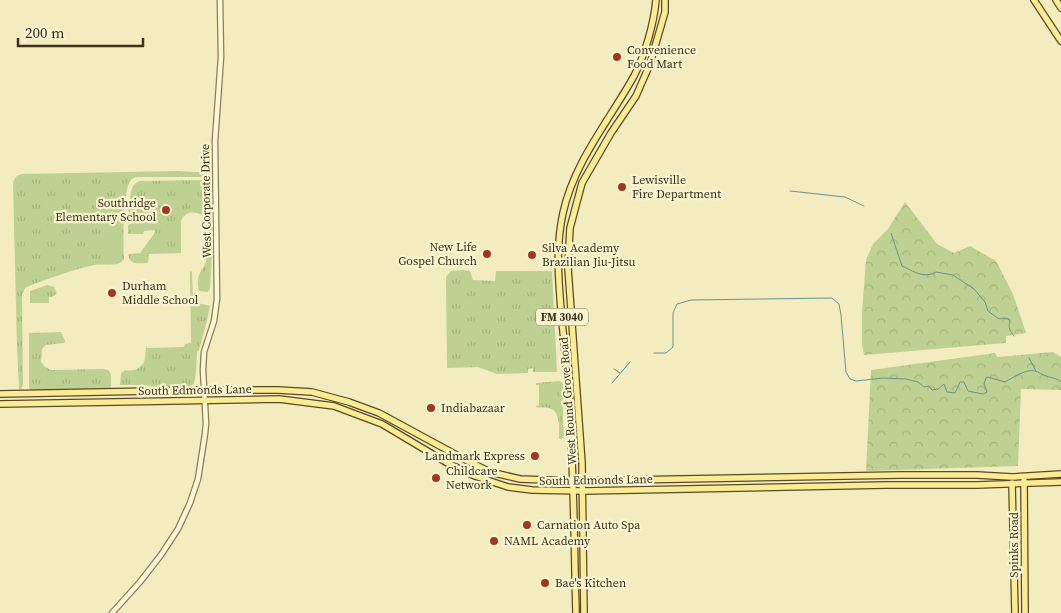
<svg xmlns="http://www.w3.org/2000/svg" width="1061" height="613" font-family="'Source Serif 4',serif">
<style>
.grass{fill:url(#grass-tufts)}
.forest{fill:url(#forest-crowns)}
.park{fill:#bfd192}
.lines{fill:none;stroke-linecap:round;stroke-linejoin:round}
.stream{stroke:#699390;stroke-width:1}
.minor-casing{stroke:#8d7d56;stroke-width:7}
.major-casing{stroke:#5a492a;stroke-width:8}
.minor{stroke:#fcf7d4;stroke-width:4.5}
.major{stroke:#faec93;stroke-width:5.5}
.poi-dot{fill:#a2361f;stroke:#f9f4d0;stroke-width:2}
.labels{text-anchor:middle;stroke-width:4.5;stroke-linejoin:round;paint-order:stroke}
.shield{fill:#f9f4d0;stroke:#746c52;stroke-width:1}
.shield-label{font-size:11px;font-weight:bold;fill:#3b311c}
.poi-label{font-size:12px;fill:#3b311c;stroke:#f9f4d0;text-anchor:start}
.street-label{font-size:12px;fill:#3b311c;stroke:#f9f4d0}
</style>
<defs>
<pattern id="grass-tufts" width="24" height="20" patternUnits="userSpaceOnUse" patternTransform="scale(1.25)"><rect width="24" height="20" fill="#bfd192"/><path d="M3 7l-1-3M5 7V3M7 7l1-3M15 17l-1-3M17 17v-4M19 17l1-3" fill="none" stroke="#a5b47d"/></pattern>
<pattern id="forest-crowns" width="20" height="18" patternUnits="userSpaceOnUse" patternTransform="scale(1.25)"><rect width="20" height="18" fill="#bfd192"/><path d="M2 6a3 3 0 1 1 6 0M12 15a3 3 0 1 1 6 0" fill="none" stroke="#a5b47d"/></pattern>
</defs>
<rect width="100%" height="100%" fill="#f2ecbf"/>
<!-- grass -->
<g class="grass">
<path d="M177,171L195,172H208L209,177H137C133,178 133,178 130,181C123,192 123,245 124,259C119,268 104,263 95,265C74,269 51,278 31,285L25,288L22,295L23,384L21,389H19L17,346L13,184C14,178 16,176 21,174Z"/>
<path d="M206,180L211,185L212,253L210,289L208,292L199,291C194,272 205,271 207,257C209,245 207,232 207,220C200,211 186,209 181,221V253L149,254L148,263C138,263 130,266 128,254L140,253L154,234L155,230L144,231L143,234H129L128,233V225L131,224V222H128L129,206L134,205L133,204H129C131,195 130,184 140,181Z"/>
<polygon points="462,270 470,271 473,280 495,281 496,271 552,271 557,372 533,372 533,368 528,369 528,373 497,374 478,367 447,368 446,277 451,271"/>
<path d="M190,271L192,272L193,298C196,304 204,304 210,306L207,321L199,350L197,352L196,372L194,384L188,387L155,388L147,385H120L121,373L125,370C133,372 144,368 145,358C146,353 145,349 147,345V348L184,347L185,344L191,343Z"/>
<polygon points="47,285 54,287 57,293 52,297 49,297 49,303 30,303 30,291"/>
<polygon points="61,332 65,341 64,343 46,345 42,349 41,362 45,367 51,370 103,369 108,370 111,374 111,386 109,390 32,391 29,388 29,333"/>
<path d="M559,381L563,383C564,401 562,418 564,435L563,438L562,439H559C559,429 561,411 549,408C545,407 540,408 536,407V406L539,405V385H536V383Z"/>
</g>
<!-- forest -->
<g class="forest">
<polygon points="905,202 937,244 954,253 970,246 996,261 1013,294 1026,333 1006,336 1006,343 864,355 862,344 862,313 866,260 873,244 888,229"/>
<polygon points="1053,352 1061,357 1061,390 1021,389 1018,466 866,471 871,370 995,353 997,357"/>
</g>
<!-- park -->
<polygon class="park" points="120,227 121,235 120,237 119,250 97,256 94,241 115,237 115,228"/>
<g class="lines">
<!-- stream -->
<g class="stream">
<polyline points="790,191 845,197 864,206"/>
<path d="M891,233L902,266C913,271 924,279 936,272L953,275L974,289L985,302L988,311L999,319L1005,318L1009,319L1010,321C1008,328 1010,331 1014,336"/>
<path d="M654,353H666L673,347V313L677,304L691,300L832,298L839,304L841,315L846,372L850,379L856,381L883,378L906,379L918,382L924,387L929,386L932,390L938,389L944,384L947,392L955,393L960,382H964L968,391L983,394L987,392L984,384L986,378L988,377L1005,382C1014,377 1025,369 1035,371C1039,372 1042,375 1046,376C1052,378 1057,378 1061,382"/>
<polyline points="1029,358 1036,371"/>
<polyline points="614,369 620,373"/>
<polyline points="612,383 630,362"/>
</g>
<defs>
<polyline id="minor" points="112,613 140,582 161,555 178,529 190,503 198,479 205,434 206,423 203,370 204,352 214,321 217,299 215,141 221,57 220,0"/>
<g id="major">
<polyline points="1034,0 1061,41"/>
<polyline points="1056,0 1061,8"/>
<polyline points="0,394 204,390 278,390 312,392 349,402 379,413 462,458 490,472 520,479 573,481 900,475 977,475 1012,477 1061,474"/>
<polyline points="0,404 279,399 334,406 382,424 449,464 475,476 508,487 532,490 583,491 886,485 977,485 1061,482"/>
<polyline points="1024,481 1025,613"/>
<polyline points="1012,483 1015,613"/>
<path d="M576,613C574,542 574,472 569,401C567,375 565,348 562,322C559,285 555,249 563,213C574,162 609,121 634,76C645,55 654,23 656,0"/>
<polyline points="584,613 582,463 568,268 570,228 582,183 611,133 636,96 650,64 665,12 665,0"/>
</g>
</defs>
<!-- minor casing -->
<use href="#minor" class="minor-casing"/>
<!-- major casing -->
<use href="#major" class="major-casing"/>
<!-- minor -->
<use href="#minor" class="minor"/>
<!-- major -->
<use href="#major" class="major"/>
</g>
<!-- markers -->
<g class="poi-dot">
<circle cx="617" cy="57" r="5"/>
<circle cx="622" cy="187" r="5"/>
<circle cx="166" cy="210" r="5"/>
<circle cx="487" cy="254" r="5"/>
<circle cx="532" cy="255" r="5"/>
<circle cx="112" cy="293" r="5"/>
<circle cx="431" cy="408" r="5"/>
<circle cx="535" cy="456" r="5"/>
<circle cx="436" cy="478" r="5"/>
<circle cx="527" cy="525" r="5"/>
<circle cx="494" cy="541" r="5"/>
<circle cx="545" cy="583" r="5"/>
</g>
<g class="labels">
<!-- shield labels -->
<rect class="shield" x="536" y="308.5" width="52" height="17" rx="4"/>
<g class="shield-label">
<text x="562" y="321">FM 3040</text>
</g>
<!-- poi labels -->
<g class="poi-label">
<text x="627" y="54">Convenience<tspan x="627" dy="14">Food Mart</tspan></text>
<text x="632" y="184">Lewisville<tspan x="632" dy="14">Fire Department</tspan></text>
<text x="156" y="207" text-anchor="end">Southridge<tspan x="156" dy="14">Elementary School</tspan></text>
<text x="477" y="251" text-anchor="end">New Life<tspan x="477" dy="14">Gospel Church</tspan></text>
<text x="542" y="252">Silva Academy<tspan x="542" dy="14">Brazilian Jiu-Jitsu</tspan></text>
<text x="122" y="290">Durham<tspan x="122" dy="14">Middle School</tspan></text>
<text x="441" y="412">Indiabazaar</text>
<text x="525" y="460" text-anchor="end">Landmark Express</text>
<text x="446" y="475">Childcare<tspan x="446" dy="14">Network</tspan></text>
<text x="537" y="529">Carnation Auto Spa</text>
<text x="504" y="545">NAML Academy</text>
<text x="555" y="587">Bae's Kitchen</text>
</g>
<!-- street labels -->
<g class="street-label">
<text transform="translate(206 201) rotate(-91)" y="4">West Corporate Drive</text>
<text transform="translate(195 390) rotate(-1)" y="4">South Edmonds Lane</text>
<text transform="translate(568 401) rotate(-94)" y="4">West Round Grove Road</text>
<text transform="translate(596 480) rotate(-1)" y="4">South Edmonds Lane</text>
<text transform="translate(1014 545) rotate(-90)" y="4">Spinks Road</text>
</g>
</g>
<!-- scale -->
<path d="M18 38v8h125v-8" fill="none" stroke="#3b311c" stroke-width="2.5"/>
<text x="25" y="38" font-size="15" fill="#3b311c" stroke="#f9f4d0" stroke-width="4" paint-order="stroke">200 m</text>
</svg>
